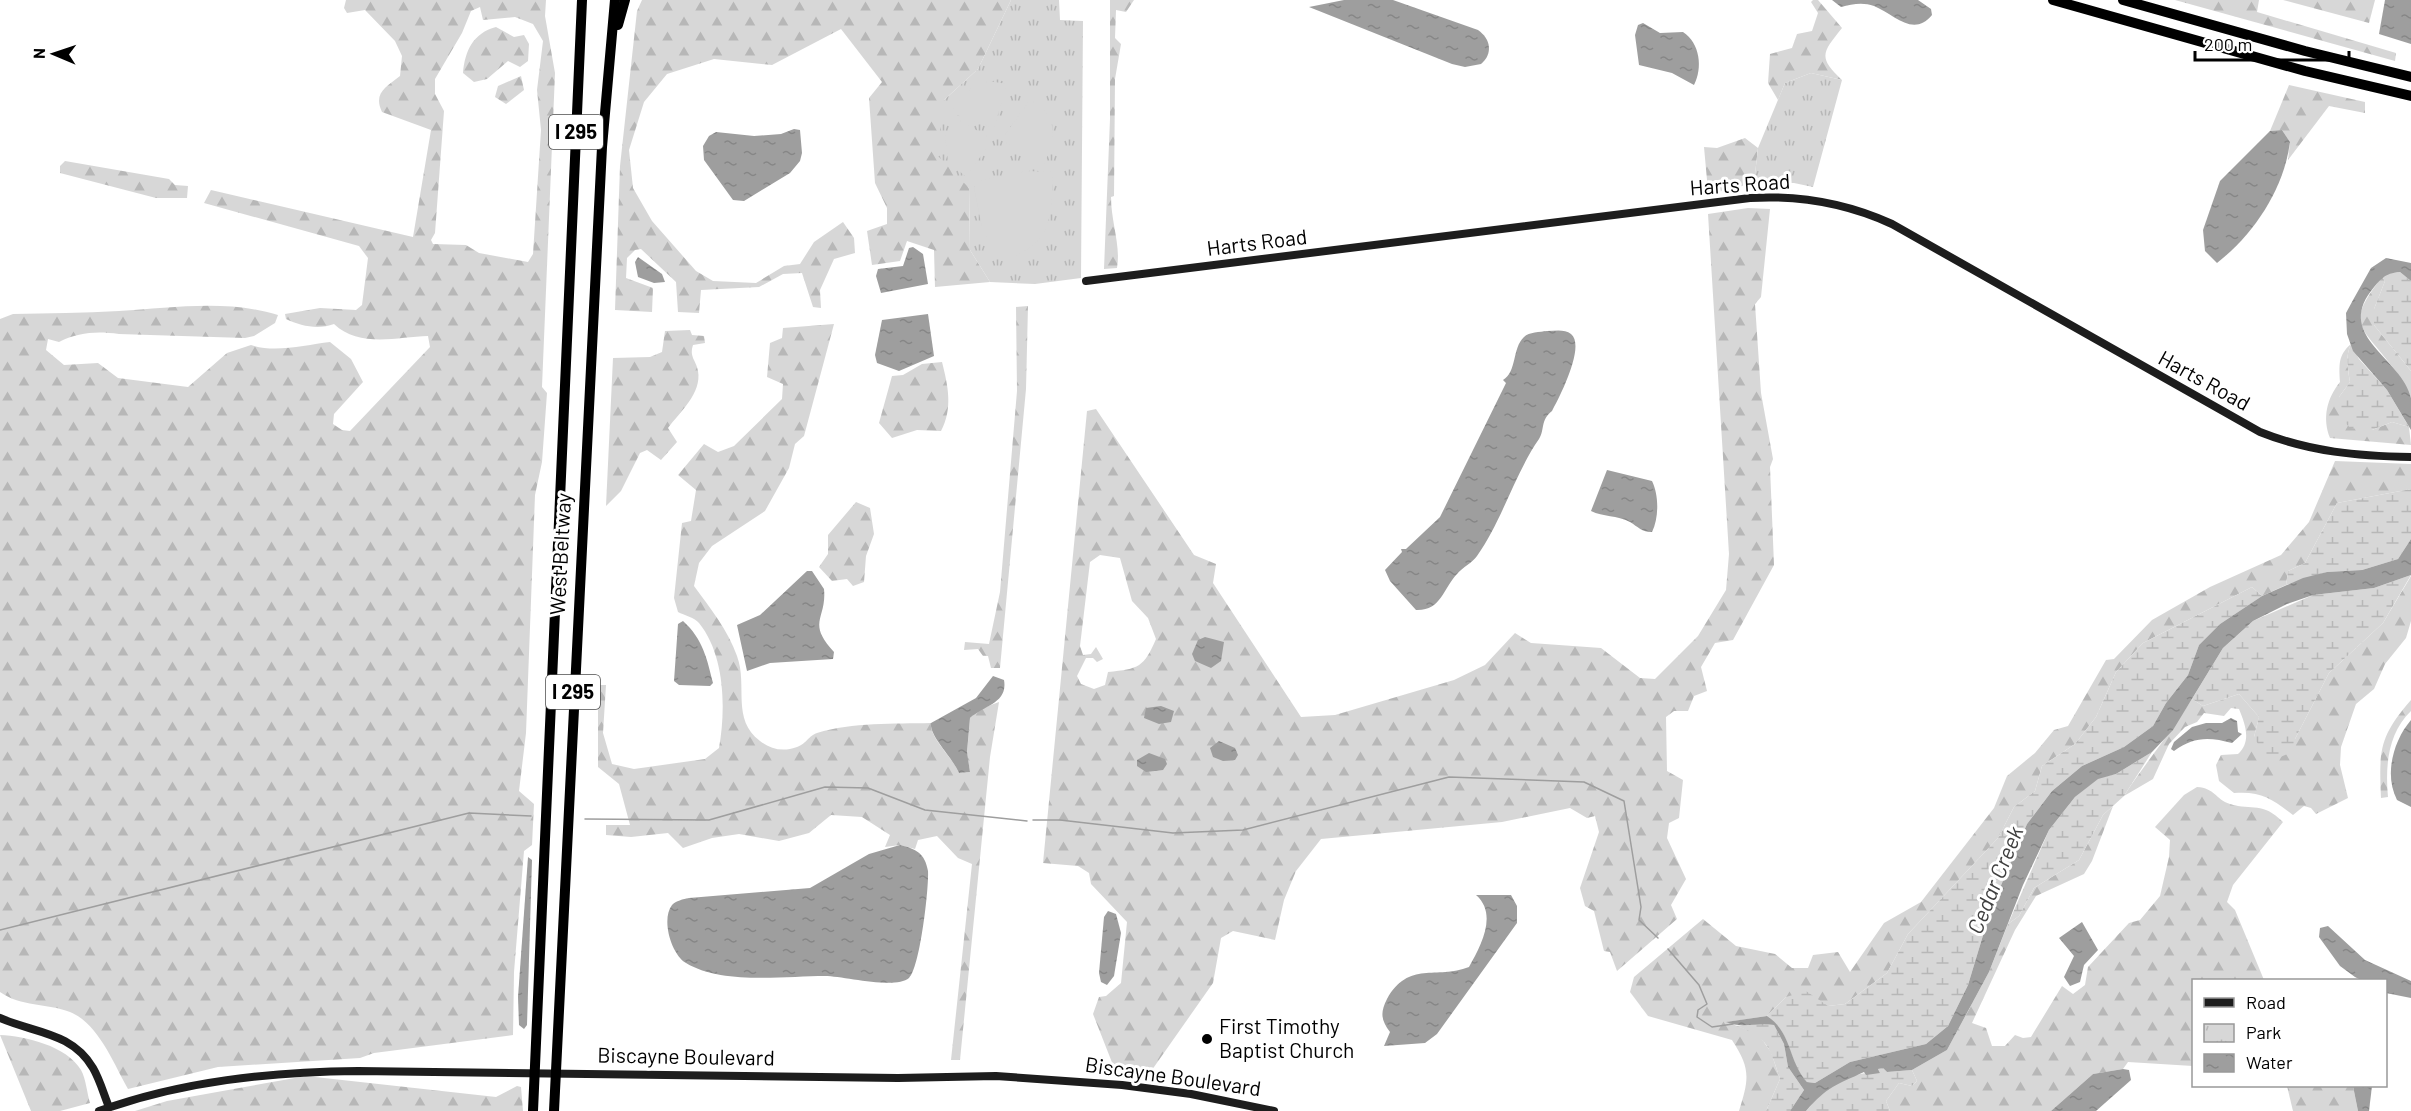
<svg xmlns="http://www.w3.org/2000/svg" width="2411" height="1111" font-family="Barlow,sans-serif">
<style>
.forest{fill:url(#forest-firs);fill-rule:evenodd}
.wetland{fill:url(#wetland-marsh)}
.park{fill:url(#park-tufts)}
.garden{fill:#d7d7d7}
.water{fill:url(#water-ripples)}
.lines{fill:none;stroke-linecap:round;stroke-linejoin:round}
.stream{stroke:#9e9e9e;stroke-width:1.5}
.secondary{stroke:#1d1d1d;stroke-width:8}
.highway{stroke:#000;stroke-width:10}
.poi-dot{fill:#000;stroke:#fff;stroke-width:2}
.labels{text-anchor:middle;stroke-width:6;stroke-linejoin:round;paint-order:stroke}
.shield{fill:#fff;stroke:#4c4c4c;stroke-width:1.5}
.shield-label{font-size:20px;font-weight:bold;fill:#000}
.street-label{font-size:21px;fill:#000;stroke:#fff}
.poi-label{font-size:21px;fill:#000;stroke:#fff;text-anchor:start}
.water-label{font-size:22px;font-style:italic;fill:#3f3f3f;stroke:#fff}
</style>
<defs>
<pattern id="forest-firs" width="22" height="20" patternUnits="userSpaceOnUse" patternTransform="scale(1.5)"><rect width="22" height="20" fill="#d7d7d7"/><path d="M5 1l3.5 6h-7zM16 11l3.5 6h-7z" fill="#b7b7b7"/></pattern>
<pattern id="wetland-marsh" width="20" height="14" patternUnits="userSpaceOnUse" patternTransform="scale(1.5)"><rect width="20" height="14" fill="#d7d7d7"/><path d="M1 5h8M5 5V1M11 12h8M15 12V8" fill="none" stroke="#b7b7b7"/></pattern>
<pattern id="park-tufts" width="24" height="20" patternUnits="userSpaceOnUse" patternTransform="scale(1.5)"><rect width="24" height="20" fill="#d7d7d7"/><path d="M3 7l-1-3M5 7V3M7 7l1-3M15 17l-1-3M17 17v-4M19 17l1-3" fill="none" stroke="#b7b7b7"/></pattern>
<pattern id="water-ripples" width="26" height="14" patternUnits="userSpaceOnUse" patternTransform="scale(1.5)"><rect width="26" height="14" fill="#9e9e9e"/><path d="M2 4q2-2 4 0t4 0M15 11q2-2 4 0t4 0" fill="none" stroke="#868686"/></pattern>
</defs>
<rect width="100%" height="100%" fill="#fff"/>
<!-- forest -->
<g class="forest">
<path d="M346,0H546L545,16L555,73L542,387L547,393L542,462L535,495L526,733L519,791L534,804L532,845L524,851L514,972L513,1035L374,1053L360,1058L218,1067L128,1089C114,1064 98,1023 70,1012C47,1003 21,1007 0,992V319L13,314C48,313 84,313 119,311C172,308 226,299 278,315L275,323L254,336L245,338L119,334C97,331 79,332 59,342L48,339L46,350L64,365L98,363L118,378L188,387L227,353L251,345C274,353 306,345 330,342L351,359L363,382L334,414L333,424L342,430L350,431L430,347L428,336C397,337 359,348 334,324C318,330 301,326 286,319L285,314L320,308L356,310L362,305L368,258L359,246L204,203L211,190L413,237L431,130L382,112C373,93 386,87 400,76L402,56L395,41L365,10L347,13L344,8ZM480,7L483,20L515,17L533,24L543,41L537,90L541,130L533,254L528,262L479,253L466,245L433,244L431,240L435,233L444,111L435,94V79L462,33L471,11Z"/>
<polygon points="642,0 1011,0 978,69 944,100 969,188 970,250 990,282 935,287 934,250 907,241 900,261 872,265 867,231 887,224 887,208 875,183 869,98 882,82 841,29 772,65 714,59 667,74 644,102 629,150 633,188 652,221 696,271 713,281 756,283 784,266 800,264 814,242 843,222 854,238 855,253 834,259 820,290 821,308 813,307 802,273 783,274 759,287 701,290 699,313 678,312 676,282 641,249 635,250 627,258 626,278 653,288 652,312 615,310 620,166 637,11"/>
<path d="M1110,0H1134L1126,12L1116,10L1115,38L1121,44L1115,79L1114,196L1111,197C1111,222 1121,246 1117,268L1104,269L1110,119Z"/>
<path d="M1813,0H1818L1842,28C1823,52 1817,57 1842,80L1811,73L1785,83L1778,100L1768,83L1770,54L1792,48L1797,34L1812,31L1818,13L1811,2Z"/>
<polygon points="2175,0 2259,0 2257,12 2396,53 2395,61"/>
<polygon points="2283,0 2375,0 2369,23"/>
<path d="M496,27L514,37L524,35L529,44L528,61L520,67L508,61L487,79L474,82L463,73C465,51 473,33 496,27Z"/>
<polygon points="521,76 524,90 506,104 495,97 498,86"/>
<polygon points="2289,85 2365,102 2365,113 2329,106 2288,160 2290,142 2282,130 2270,131"/>
<polygon points="1745,138 1758,148 1754,183 1714,193 1708,191 1704,147 1717,148"/>
<polygon points="65,161 169,179 175,185 188,186 187,198 156,198 60,173 60,166"/>
<path d="M1748,208L1770,209L1761,297L1755,304L1761,393L1773,459L1770,467L1774,565L1733,640L1715,643L1701,667L1707,691L1694,696L1688,711H1674L1666,717L1667,771L1683,780L1679,818L1669,823L1667,838L1686,879L1671,905L1677,919L1617,971L1610,952L1604,951L1594,911L1585,906L1580,888L1599,832L1595,816L1587,818L1570,808L1502,822L1321,839L1296,871L1284,900L1275,940L1233,931L1221,938L1213,983L1147,1077L1087,1070V1065H1113L1093,1014L1099,997L1106,996L1121,983L1127,922L1091,884L1089,873L1078,866L1043,863L1087,411L1096,409L1194,555L1216,564L1213,583L1301,717L1335,715L1454,680L1485,665L1515,633L1531,643L1601,648L1640,678L1655,679L1698,636L1726,590L1729,554L1708,214ZM1100,555L1120,558L1132,601L1148,618L1156,639C1144,667 1139,669 1108,672L1105,685L1094,689L1081,684L1077,676L1086,658H1093L1097,662L1103,659L1096,647L1091,654L1083,655L1080,646L1090,562Z"/>
<path d="M2382,277L2385,281L2374,309V325L2411,371V397C2404,386 2399,374 2391,365C2360,324 2345,325 2382,277Z"/>
<polygon points="1028,306 1026,389 1000,668 991,668 988,656 983,656 978,649 964,650 965,642 989,644 1000,592 1017,391 1016,307"/>
<path d="M834,324L804,436L795,444L789,468L765,511L712,546L699,563L694,586C710,608 728,630 737,656C748,686 731,719 760,741C769,748 779,751 790,749C807,746 806,737 817,733C853,722 894,724 931,723C929,737 953,758 959,773L970,772L967,753L970,718L980,709L999,702L990,757L960,1060H951L972,864L958,858L937,836L918,840L915,849L900,845L885,847L890,835L862,817L831,815L809,833L779,841L739,834L712,838L683,848L668,833L631,837L606,835V825H630L619,784L598,767V685H606L603,733L612,764L634,769L705,759L719,748C726,709 725,655 699,623C695,618 684,615 678,612L674,598L682,523L691,521L696,490L678,475L704,444L718,452L734,446L782,399L783,384L767,377L770,343L782,338L783,328Z"/>
<path d="M690,330L692,335L704,336L705,343L693,345C689,357 696,360 698,371C702,393 680,412 668,428L677,442L661,460L647,450L640,453L621,491L606,506L613,358L650,357L662,352L665,331Z"/>
<path d="M2351,344C2345,356 2348,369 2350,382L2339,397L2372,430L2392,422L2409,427L2411,445L2330,438C2322,418 2327,398 2340,382C2339,365 2338,355 2351,344Z"/>
<path d="M942,362C948,386 953,408 941,431L917,430L892,438L879,423L892,376L903,375L922,364Z"/>
<path d="M2335,461L2411,464V489L2337,503L2305,563L2288,571L2286,585L2262,596L2252,587L2143,643L2116,672L2096,717L2075,744L2042,766L2035,791L2014,807L1998,838L1908,934L1887,973L1845,1004L1828,1006L1786,997L1767,1016L1727,1022L1758,1034L1771,1052L1780,1079L1766,1111H1739C1749,1079 1751,1069 1732,1040L1648,1016L1630,992L1634,977L1703,919L1736,946L1775,954L1792,968H1808L1813,955L1838,952L1850,972L1884,923L1921,902L1994,808L2007,776L2035,753L2054,730L2068,726L2106,660L2114,659L2152,620L2210,587L2281,555L2309,522Z"/>
<polygon points="856,502 870,508 874,534 866,556 864,582 853,586 847,579 832,581 819,567 828,554 828,535"/>
<path d="M2411,576V621L2406,638L2385,664L2374,689L2356,704L2341,747L2340,765L2348,798L2316,814L2311,808L2304,806L2293,815C2272,799 2262,791 2234,793L2219,781L2216,765L2221,755L2238,754C2252,741 2245,724 2239,709L2231,708L2224,716L2204,713L2197,722L2185,727L2169,744L2153,779L2124,796C2145,763 2171,733 2192,699L2203,706L2239,694L2259,717L2254,737L2295,739L2329,673L2383,623Z"/>
<path d="M2411,700V711C2388,733 2385,766 2388,797L2381,798C2379,750 2379,737 2411,700Z"/>
<path d="M2197,787C2215,788 2215,799 2230,804C2253,811 2262,801 2283,822L2233,885L2227,902L2235,910L2264,980H2194L2193,1066L2128,1062L2123,1069L2093,1074L2051,1111H1890L1886,1101L1899,1083L1912,1086L1917,1081L1912,1070L1947,1050L1989,972L2008,924L2019,916L2034,888L2079,860L2103,815L2113,806L2092,861L2084,874L2036,896L2015,930L1972,1023L1986,1028L1992,1046H2005L2015,1035L2023,1038L2031,1037L2062,986L2073,994L2085,985L2088,967L2129,923L2140,920L2160,896L2169,857L2170,840L2155,827L2184,795Z"/>
<path d="M0,1035C25,1036 67,1046 81,1070C86,1079 87,1093 90,1103L60,1111H31Z"/>
<polygon points="306,1076 496,1097 517,1086 521,1087 523,1111 135,1111 167,1101"/>
<polygon points="2287,1086 2353,1086 2358,1111 2293,1111"/>
</g>
<!-- wetland -->
<g class="wetland">
<polygon points="2400,272 2411,281 2411,371 2374,325 2374,309 2385,281 2382,277 2389,273"/>
<path d="M2351,344L2359,359L2387,390L2409,427L2392,422L2372,430L2350,428L2341,418L2339,397L2350,382C2348,369 2345,356 2351,344Z"/>
<polygon points="2411,489 2411,539 2398,559 2362,570 2327,572 2286,585 2288,571 2305,563 2337,503"/>
<polygon points="2411,575 2383,623 2329,673 2295,739 2294,751 2278,758 2263,753 2254,737 2259,717 2239,694 2203,706 2192,699 2223,648 2253,621 2313,595 2374,588"/>
<path d="M2252,587L2262,596L2220,624L2199,645L2188,675L2166,703L2153,726L2124,747L2082,766L2052,791L2027,824L1991,909L1968,985L1948,1026L1926,1044L1850,1062L1815,1083L1807,1082C1787,1061 1792,1032 1767,1016L1786,997L1806,991L1828,1006L1845,1004L1887,973L1908,934L1998,838L2014,807L2035,791L2042,766L2075,744L2096,717L2116,672L2143,643Z"/>
<polygon points="2152,752 2124,796 2103,815 2079,860 2034,888 2019,916 2008,924 2049,830 2075,797 2098,778 2116,774"/>
<path d="M1758,1023L1774,1025L1784,1044L1788,1067L1804,1090L1790,1111H1766L1780,1079C1770,1048 1768,1037 1736,1026Z"/>
<path d="M1883,1068L1887,1072L1912,1070L1917,1081L1912,1086L1899,1083L1886,1101L1890,1111H1806C1826,1088 1848,1070 1880,1073L1878,1069Z"/>
</g>
<!-- park -->
<g class="park">
<polygon points="1011,0 1059,0 1060,20 1083,21 1081,278 1035,284 990,282 970,250 969,188 937,155 944,100 978,69"/>
<polygon points="1811,73 1842,80 1813,187 1794,183 1754,183 1758,148 1785,83"/>
</g>
<!-- garden -->
<g class="garden">
<path d="M989,81L1007,84L994,128L951,113C962,93 967,89 989,81Z"/>
<path d="M1030,100C1059,114 1056,138 1044,164L1003,141V137Z"/>
<polygon points="957,119 990,138 991,142 966,177 948,161 945,136"/>
<path d="M1027,171L1053,172C1051,220 1053,246 1000,261L982,228L974,187L977,181Z"/>
</g>
<!-- water -->
<g class="water">
<path d="M1344,0H1393L1478,30C1491,39 1493,54 1481,64L1465,67L1452,64L1309,7Z"/>
<path d="M1832,0H1918L1931,9L1932,15C1913,38 1894,14 1874,6C1863,2 1852,4 1841,7Z"/>
<polygon points="2385,0 2411,0 2411,44 2379,34"/>
<path d="M1643,23L1660,33L1683,32C1700,43 1703,68 1694,85L1672,73L1639,65L1635,35L1638,25Z"/>
<polygon points="794,129 800,130 802,153 800,161 790,173 744,201 733,200 704,160 703,146 709,136 716,132 754,136 781,134"/>
<path d="M2282,130L2290,142C2284,189 2254,234 2217,263L2205,251L2203,230L2220,181L2270,131Z"/>
<polygon points="913,247 923,254 928,284 881,293 876,276 878,269 903,266 909,248"/>
<polygon points="638,257 662,274 665,282 654,283 638,277 635,262"/>
<path d="M2386,258L2411,263V281L2400,272C2384,273 2380,280 2371,291C2336,337 2402,358 2411,398C2411,407 2411,420 2411,430L2387,390L2353,351L2347,334L2346,313L2353,300L2371,268Z"/>
<polygon points="928,314 934,356 899,371 877,363 875,355 882,320"/>
<path d="M1547,331C1555,331 1565,329 1571,334C1586,346 1559,398 1552,411C1540,420 1545,430 1539,439C1514,475 1503,519 1477,556C1472,563 1463,567 1457,574C1443,589 1441,611 1416,610L1390,581L1385,570L1402,552L1401,549H1406L1440,517L1506,383L1503,380C1517,372 1512,348 1524,337C1529,332 1540,332 1547,331Z"/>
<path d="M1607,470L1652,481C1659,495 1659,518 1652,532C1642,532 1638,527 1630,522C1617,515 1603,517 1591,511Z"/>
<path d="M2411,539V575L2374,588L2313,595L2287,604L2253,621L2223,648L2173,730L2152,752L2116,774L2098,779L2075,797L2049,830L2023,885L1989,972L1947,1050L1912,1070L1887,1072L1883,1068L1878,1069L1880,1073L1866,1075L1864,1072C1836,1085 1828,1086 1806,1111H1790L1804,1090L1788,1067L1784,1044L1774,1025C1757,1022 1741,1029 1726,1022L1767,1016C1792,1032 1788,1061 1807,1082L1815,1083L1850,1062L1926,1044L1948,1026L1968,985L1991,909L2027,824L2052,791L2082,766L2124,747L2153,726L2166,703L2188,675L2199,645L2220,624L2262,596L2303,578L2327,572L2362,570L2398,559Z"/>
<path d="M807,571H812L824,589C827,619 806,622 834,652L833,659L770,663L747,671L737,625L760,615Z"/>
<path d="M683,621C703,639 707,659 713,683L710,686L679,685L674,681L678,624Z"/>
<polygon points="1205,637 1224,642 1221,661 1211,668 1195,661 1192,654 1198,640"/>
<path d="M993,676L1004,680C1008,703 985,705 970,718L967,752L970,772L959,773C953,758 929,736 931,723L976,698Z"/>
<polygon points="1161,706 1174,711 1171,722 1159,724 1144,718 1146,708"/>
<path d="M2231,718L2237,721L2238,732L2242,734L2232,743C2210,737 2194,736 2174,751L2171,749L2174,742L2192,727L2206,723H2222Z"/>
<path d="M2411,720V807L2397,800C2384,775 2393,741 2411,720Z"/>
<polygon points="1219,741 1235,748 1238,755 1235,760 1223,761 1213,757 1210,748"/>
<polygon points="1149,753 1165,759 1167,764 1163,770 1146,772 1137,766 1137,760"/>
<path d="M900,845C916,849 925,853 928,871C929,888 920,968 909,978C895,990 844,976 825,976C784,976 722,985 686,963C671,954 661,919 672,905C676,901 683,899 689,898L810,888L869,854Z"/>
<polygon points="528,857 532,860 527,1025 524,1029 519,1025 518,997"/>
<path d="M1476,895H1511L1517,906V923L1437,1034L1425,1043L1384,1046L1390,1032C1381,1020 1380,1013 1387,999C1409,960 1436,980 1469,967C1481,946 1498,914 1476,895Z"/>
<polygon points="1108,911 1116,914 1121,933 1114,976 1107,985 1101,982 1099,973 1104,917"/>
<polygon points="2082,922 2098,950 2084,965 2080,982 2070,986 2064,977 2074,956 2059,938"/>
<polygon points="2328,926 2365,960 2411,981 2411,998 2386,993 2386,980 2361,980 2355,977 2340,966 2319,937 2320,928"/>
<polygon points="2123,1069 2129,1070 2131,1080 2096,1111 2051,1111 2093,1074"/>
<polygon points="2353,1086 2372,1086 2369,1111 2358,1111"/>
</g>
<g class="lines">
<!-- stream -->
<g class="stream">
<polyline points="585,819 709,820 825,787 868,788 925,810 1027,821"/>
<polyline points="1033,820 1060,820 1173,833 1243,830 1449,777 1584,782 1624,801 1641,907 1639,920 1658,938"/>
<polyline points="0,930 469,813 531,816"/>
<polyline points="1668,949 1699,985 1707,1004 1698,1010 1697,1017 1712,1027 1733,1024"/>
</g>
<!-- secondary -->
<g class="secondary">
<path d="M1086,281L1750,198C1800,195 1846,203 1892,224L2260,432C2310,452 2358,456 2411,457"/>
<path d="M0,1018C34,1033 72,1032 93,1068C100,1080 104,1095 109,1107"/>
<path d="M99,1111C182,1081 270,1072 358,1071L898,1078L996,1076L1122,1085L1191,1094L1274,1111"/>
</g>
<!-- highway -->
<g class="highway">
<polyline points="2053,0 2305,71 2411,96"/>
<polyline points="2123,0 2305,51 2411,77"/>
<polyline points="618,25 625,0"/>
<polyline points="533,1111 582,0"/>
<polyline points="554,1111 602,147 615,0"/>
</g>
</g>
<!-- markers -->
<circle class="poi-dot" cx="1207" cy="1039" r="6"/>
<g class="labels">
<!-- shield labels -->
<g class="shield">
<rect x="549" y="115" width="54" height="34" rx="4.5"/>
<rect x="546" y="675" width="54" height="34" rx="4.5"/>
</g>
<g class="shield-label">
<text x="576" y="139">I 295</text>
<text x="573" y="699">I 295</text>
</g>
<!-- street labels -->
<g class="street-label">
<text transform="translate(1740 185) rotate(-4)" y="7">Harts Road</text>
<text transform="translate(1257 243) rotate(-7)" y="7">Harts Road</text>
<text transform="translate(2204 381) rotate(29)" y="7">Harts Road</text>
<text transform="translate(561 554) rotate(-87)" y="7">West Beltway</text>
<text transform="translate(686 1057) rotate(1)" y="7">Biscayne Boulevard</text>
<text transform="translate(1173 1077) rotate(8)" y="7">Biscayne Boulevard</text>
</g>
<!-- poi labels -->
<g class="poi-label">
<text x="1219" y="1034">First Timothy<tspan x="1219" dy="24">Baptist Church</tspan></text>
</g>
<!-- water labels -->
<g class="water-label">
<text transform="translate(1995 880) rotate(-68)" y="8">Cedar Creek</text>
</g>
</g>
<!-- legend -->
<rect x="2192" y="979" width="195" height="108" fill="#ffffff" stroke="#999999" stroke-width="1.5"/>
<rect x="2204" y="998" width="30" height="9" fill="#1d1d1d" stroke="#999999" stroke-width="1.5"/>
<text x="2246" y="1009" font-size="18" fill="#000000">Road</text>
<rect x="2204" y="1024" width="30" height="18" fill="url(#park-tufts)" stroke="#999999" stroke-width="1.5"/>
<text x="2246" y="1039" font-size="18" fill="#000000">Park</text>
<rect x="2204" y="1054" width="30" height="18" fill="url(#water-ripples)" stroke="#999999" stroke-width="1.5"/>
<text x="2246" y="1069" font-size="18" fill="#000000">Water</text>
<!-- north arrow -->
<g transform="translate(54 54) rotate(272)" stroke="#ffffff" stroke-width="4.5" paint-order="stroke">
<path d="M0-4.5L10 22L0 15L-10 22Z" fill="#000000"/>
<text y="-9" font-size="16" font-weight="bold" text-anchor="middle" fill="#000000">N</text>
</g>
<!-- scale -->
<path d="M2195 51v9h154v-9" fill="none" stroke="#000000" stroke-width="3"/>
<text x="2204" y="51" font-size="18" fill="#000000" stroke="#ffffff" stroke-width="4.5" paint-order="stroke">200 m</text>
</svg>
